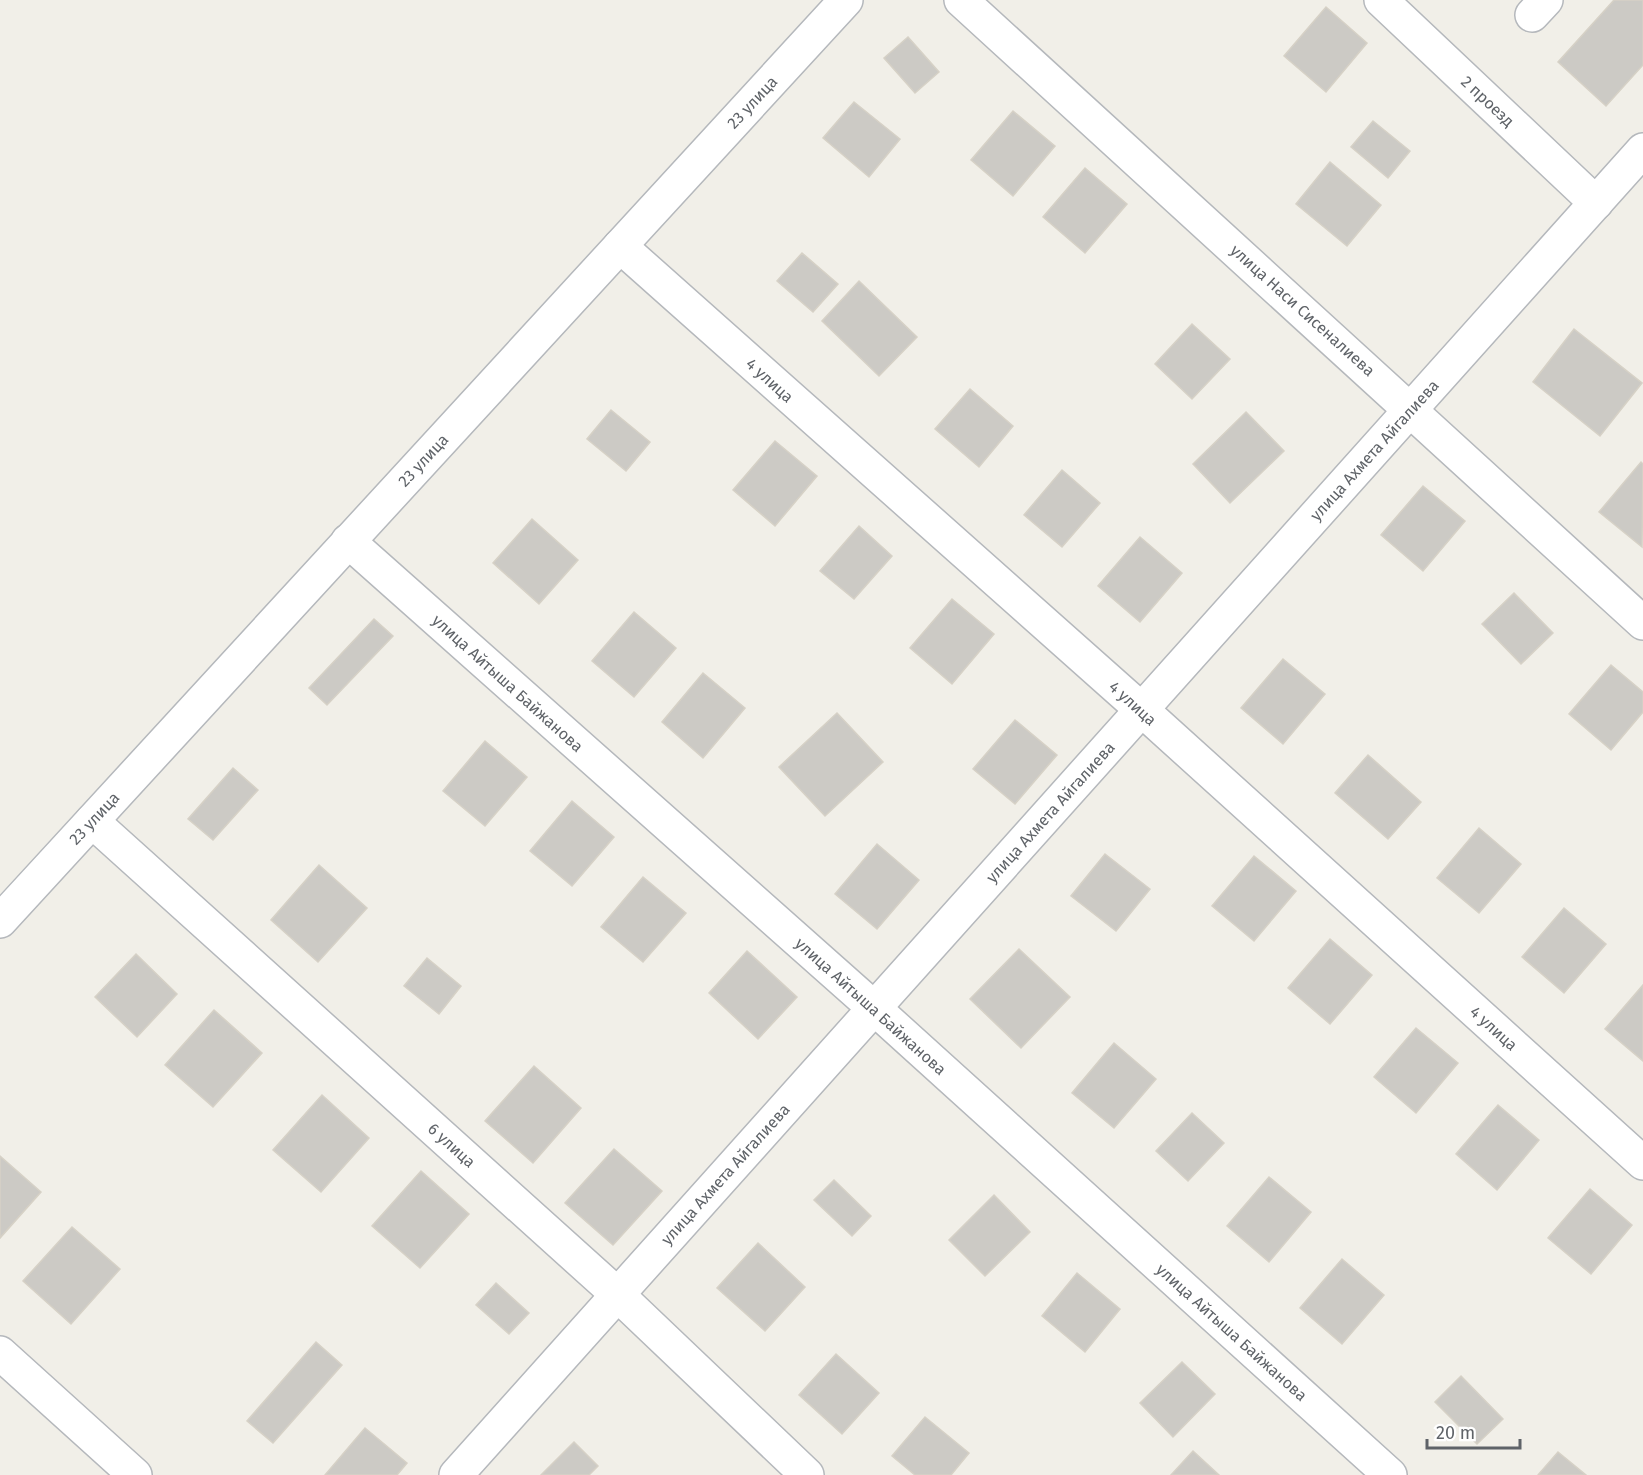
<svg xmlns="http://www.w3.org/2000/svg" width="1643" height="1475" font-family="'Fira Sans',sans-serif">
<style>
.building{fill:#cccac5;stroke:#d6d1c6;stroke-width:1.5}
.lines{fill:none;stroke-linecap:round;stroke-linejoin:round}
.minor-casing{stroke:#b5b8bc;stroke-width:36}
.minor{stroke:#fff;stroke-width:33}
.labels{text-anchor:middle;stroke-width:5;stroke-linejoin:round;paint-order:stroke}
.street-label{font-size:16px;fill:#5f6368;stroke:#fff}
</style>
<rect width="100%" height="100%" fill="#f1efe8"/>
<!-- building -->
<g class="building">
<polygon points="1614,0 1643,0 1643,65 1606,106 1558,62"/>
<polygon points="1326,7 1367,43 1326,92 1284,56"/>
<polygon points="908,37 939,72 915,93 884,58"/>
<polygon points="854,102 900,139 869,177 823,138"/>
<polygon points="1013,111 1055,146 1013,196 971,160"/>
<polygon points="1373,121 1410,151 1388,178 1351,147"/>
<polygon points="1330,162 1381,205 1347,246 1296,204"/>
<polygon points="1085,168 1127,204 1085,253 1043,217"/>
<polygon points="802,253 838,284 813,312 777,281"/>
<polygon points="859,281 917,337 879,376 822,321"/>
<polygon points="1192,324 1230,359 1192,399 1155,364"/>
<polygon points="1574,329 1642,383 1600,436 1533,382"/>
<polygon points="970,389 1013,426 979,467 935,429"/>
<polygon points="611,410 650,442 626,471 587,439"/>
<polygon points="1246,412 1284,451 1230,503 1193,464"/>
<polygon points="775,441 817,476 775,526 733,490"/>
<polygon points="1641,462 1643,464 1642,547 1599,512"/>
<polygon points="1062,470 1100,503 1062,547 1024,515"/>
<polygon points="1423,486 1465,521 1423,571 1381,535"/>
<polygon points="532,519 578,560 539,604 493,563"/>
<polygon points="859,526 892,556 854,599 820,571"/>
<polygon points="1140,537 1182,573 1140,622 1098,586"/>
<polygon points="1514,593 1553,633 1521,664 1482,624"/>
<polygon points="952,599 994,634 952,684 910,648"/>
<polygon points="634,612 676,648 634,697 592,661"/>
<polygon points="374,619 393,636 327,705 309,688"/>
<polygon points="1283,659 1325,694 1283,744 1241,708"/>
<polygon points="1611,665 1643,692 1643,712 1611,750 1569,714"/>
<polygon points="703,673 745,708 703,758 662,722"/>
<polygon points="837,713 883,762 825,816 779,767"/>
<polygon points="1015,720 1057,755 1015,804 973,769"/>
<polygon points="485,741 527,777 485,826 443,791"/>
<polygon points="1368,755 1421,802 1388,839 1335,793"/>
<polygon points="233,768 258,790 213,840 188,819"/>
<polygon points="572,801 614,837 572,886 530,851"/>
<polygon points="1479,828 1521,864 1479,913 1437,878"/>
<polygon points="877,844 919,880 877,929 835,894"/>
<polygon points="1105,854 1150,889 1116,931 1071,896"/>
<polygon points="1254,856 1296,891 1254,941 1212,906"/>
<polygon points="319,865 367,908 318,962 271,920"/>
<polygon points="643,877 686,913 643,962 601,927"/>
<polygon points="1564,908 1606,944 1564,993 1522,957"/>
<polygon points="1330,939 1372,975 1330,1024 1288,988"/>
<polygon points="1019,949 1070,997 1021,1048 970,999"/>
<polygon points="747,951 797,997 758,1039 709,993"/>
<polygon points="136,954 177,994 137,1037 95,997"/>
<polygon points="427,958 461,986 439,1014 404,986"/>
<polygon points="1643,985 1643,1061 1605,1029"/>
<polygon points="214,1010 262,1053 213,1107 165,1065"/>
<polygon points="1416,1028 1458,1063 1416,1113 1374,1077"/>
<polygon points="1114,1043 1156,1079 1114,1128 1072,1093"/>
<polygon points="534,1066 581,1108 533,1163 485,1121"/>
<polygon points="322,1095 369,1138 321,1192 273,1150"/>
<polygon points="1498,1105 1539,1140 1497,1190 1456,1154"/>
<polygon points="1192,1113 1224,1143 1188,1181 1156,1151"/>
<polygon points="614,1149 662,1191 613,1245 565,1203"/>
<polygon points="0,1156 41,1192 0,1238"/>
<polygon points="421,1171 469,1214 420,1268 372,1226"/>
<polygon points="1269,1177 1311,1212 1269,1262 1227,1226"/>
<polygon points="834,1180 871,1216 852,1236 814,1200"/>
<polygon points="1590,1189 1632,1225 1591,1274 1548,1238"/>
<polygon points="994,1195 1030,1232 985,1276 949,1240"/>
<polygon points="72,1227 120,1269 71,1324 23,1281"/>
<polygon points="758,1243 805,1287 765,1331 717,1288"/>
<polygon points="1342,1259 1384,1295 1342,1344 1300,1308"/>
<polygon points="1077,1273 1120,1309 1085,1352 1042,1316"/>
<polygon points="496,1283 529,1313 509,1334 476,1305"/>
<polygon points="316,1342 342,1365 273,1443 247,1421"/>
<polygon points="836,1354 879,1393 842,1434 799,1395"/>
<polygon points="1182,1362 1215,1394 1173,1437 1140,1403"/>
<polygon points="1461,1376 1503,1419 1477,1444 1435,1402"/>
<polygon points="925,1417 969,1453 951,1475 915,1475 892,1456"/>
<polygon points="365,1428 407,1463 397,1475 325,1475"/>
<polygon points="574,1442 598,1466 589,1475 541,1475"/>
<polygon points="1193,1451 1219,1475 1171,1475"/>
<polygon points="1558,1452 1586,1475 1538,1475"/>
</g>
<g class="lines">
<defs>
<g id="minor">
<polyline points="961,0 1643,623"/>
<polyline points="1381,0 1596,203"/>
<polyline points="1532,15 1546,0"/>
<polyline points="620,246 1142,710 1643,1163"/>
<polyline points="348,541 874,1008 1390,1475"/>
<polyline points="92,821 618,1295 807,1475"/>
<polyline points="0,921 846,0"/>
<polyline points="0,1353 135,1475"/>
<polyline points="456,1475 1643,150"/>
</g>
</defs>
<!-- minor casing -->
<use href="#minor" class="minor-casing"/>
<!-- minor -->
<use href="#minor" class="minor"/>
</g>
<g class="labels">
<!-- street labels -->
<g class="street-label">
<text transform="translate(1488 101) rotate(43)" y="6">2 проезд</text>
<text transform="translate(752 102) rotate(-47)" y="6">23 улица</text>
<text transform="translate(1303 310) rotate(42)" y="6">улица Наси Сисеналиева</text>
<text transform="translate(770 380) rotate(42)" y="6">4 улица</text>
<text transform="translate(1374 450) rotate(-48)" y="6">улица Ахмета Айгалиева</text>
<text transform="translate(423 460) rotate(-47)" y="6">23 улица</text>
<text transform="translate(508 683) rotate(42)" y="6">улица Айтыша Байжанова</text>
<text transform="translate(1133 703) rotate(42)" y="6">4 улица</text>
<text transform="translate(1050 812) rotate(-48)" y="6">улица Ахмета Айгалиева</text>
<text transform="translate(94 818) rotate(-47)" y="6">23 улица</text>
<text transform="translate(871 1006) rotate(42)" y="6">улица Айтыша Байжанова</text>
<text transform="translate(1494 1028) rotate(42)" y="6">4 улица</text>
<text transform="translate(452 1145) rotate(42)" y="6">6 улица</text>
<text transform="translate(725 1174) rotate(-48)" y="6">улица Ахмета Айгалиева</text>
<text transform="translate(1232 1332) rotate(42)" y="6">улица Айтыша Байжанова</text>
</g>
</g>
<!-- scale -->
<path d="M1427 1439v9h93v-9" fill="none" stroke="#5f6368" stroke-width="3"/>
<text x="1436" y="1439" font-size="18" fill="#5f6368" stroke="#ffffff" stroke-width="4.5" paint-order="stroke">20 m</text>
</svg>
